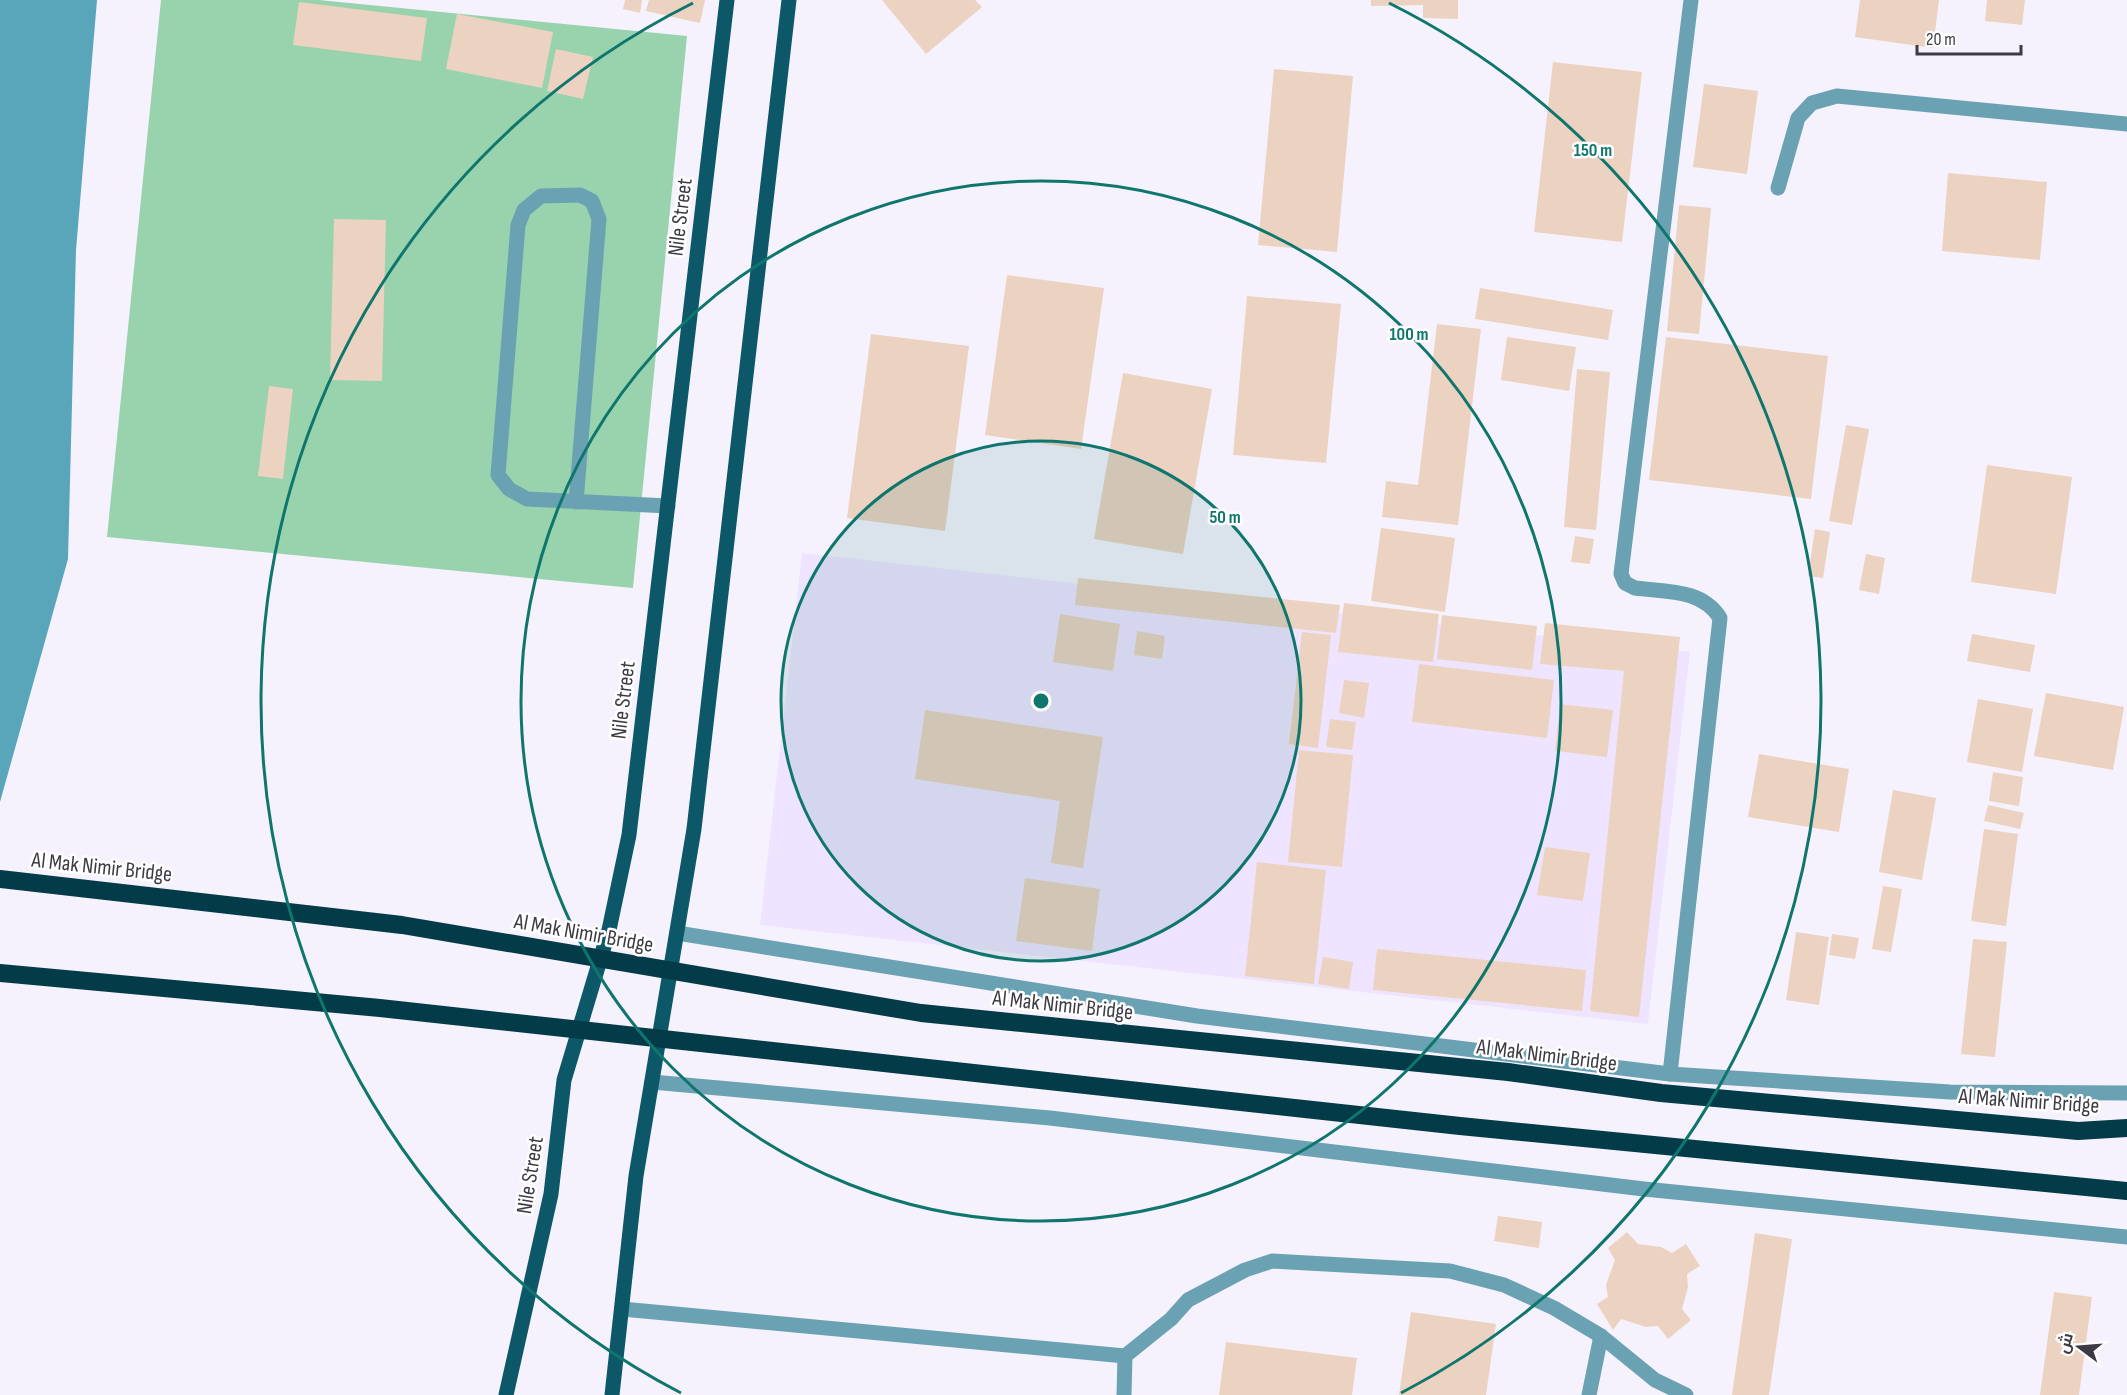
<svg xmlns="http://www.w3.org/2000/svg" width="2127" height="1395" font-family="'Sofia Sans Condensed',Cairo,sans-serif">
<style>
.built{fill:#efe4ff}
.green{fill:#98d3ad}
.water{fill:#59a6ba}
.building{fill:#ecd2c1}
.lines{fill:none;stroke-linecap:round;stroke-linejoin:round}
.minor{stroke:#6aa2b3;stroke-width:15}
.major{stroke:#0c5768;stroke-width:15}
.highway{stroke:#043b48;stroke-width:18}
.ring{fill:none;stroke:#0f766e;stroke-width:3}
.labels{text-anchor:middle;stroke-width:5;stroke-linejoin:round;paint-order:stroke}
.street-label{font-size:22px;fill:#3e3a44;stroke:#fff}
.centre{fill:#0f766e;stroke:#fff;stroke-width:3}
.ring-label{font-size:18px;text-anchor:middle;font-weight:bold;fill:#0f766e;stroke:#fff;stroke-width:5;stroke-linejoin:round;paint-order:stroke}
</style>
<rect width="100%" height="100%" fill="#f6f2fd"/>
<!-- built -->
<polygon class="built" points="802,553 1690,652 1648,1024 760,925"/>
<!-- green -->
<polygon class="green" points="161,0 319,0 687,36 633,588 107,537"/>
<!-- water -->
<polygon class="water" points="0,0 97,0 76,250 68,559 0,802"/>
<!-- building -->
<g class="building">
<polygon points="625,0 642,0 640,13 623,9"/>
<polygon points="649,0 705,0 700,23 646,11"/>
<polygon points="882,0 975,0 982,7 926,54"/>
<polygon points="1371,0 1458,0 1458,19 1423,18 1423,5 1371,6"/>
<polygon points="1860,0 1939,0 1933,48 1855,37"/>
<polygon points="1987,0 2025,0 2022,25 1985,21"/>
<polygon points="299,2 427,18 421,61 293,45"/>
<polygon points="457,14 553,32 542,88 446,69"/>
<polygon points="556,49 593,57 583,99 547,91"/>
<polygon points="1553,62 1642,72 1622,242 1534,232"/>
<polygon points="1274,69 1353,76 1337,252 1258,245"/>
<polygon points="1704,84 1758,91 1747,174 1693,167"/>
<polygon points="1948,173 2047,182 2040,260 1942,251"/>
<polygon points="1679,205 1711,208 1699,334 1667,331"/>
<polygon points="334,219 386,220 382,381 330,380"/>
<polygon points="1007,275 1104,288 1081,449 985,435"/>
<polygon points="1480,288 1613,310 1608,340 1475,319"/>
<polygon points="1247,296 1341,304 1326,463 1233,455"/>
<polygon points="1437,324 1481,329 1458,525 1382,517 1386,481 1418,485"/>
<polygon points="871,334 969,346 945,531 847,518"/>
<polygon points="1507,337 1576,347 1569,391 1501,380"/>
<polygon points="1666,337 1828,356 1811,499 1649,480"/>
<polygon points="1577,369 1610,372 1596,530 1564,527"/>
<polygon points="1123,373 1212,389 1183,554 1094,539"/>
<polygon points="269,386 293,389 283,479 258,476"/>
<polygon points="1846,425 1869,429 1852,525 1829,521"/>
<polygon points="1987,465 2072,477 2056,594 1971,582"/>
<polygon points="1381,528 1455,538 1445,612 1371,601"/>
<polygon points="1815,529 1830,532 1823,578 1808,576"/>
<polygon points="1575,536 1594,539 1590,564 1571,562"/>
<polygon points="1866,554 1885,558 1879,594 1859,590"/>
<polygon points="1078,578 1340,605 1336,633 1075,605"/>
<polygon points="1344,603 1439,614 1433,662 1338,652"/>
<polygon points="1060,614 1120,624 1113,671 1053,662"/>
<polygon points="1442,615 1537,626 1532,670 1437,659"/>
<polygon points="1545,623 1680,637 1639,1017 1590,1011 1624,671 1540,664"/>
<polygon points="1137,631 1165,636 1162,659 1134,655"/>
<polygon points="1302,632 1331,635 1318,748 1289,744"/>
<polygon points="1972,634 2035,645 2030,672 1967,661"/>
<polygon points="1419,664 1554,680 1547,738 1412,722"/>
<polygon points="1344,680 1369,683 1364,718 1339,713"/>
<polygon points="2046,693 2124,707 2113,770 2034,756"/>
<polygon points="1978,699 2033,709 2022,772 1967,762"/>
<polygon points="1560,704 1613,710 1607,757 1555,751"/>
<polygon points="925,710 1103,737 1083,868 1051,863 1060,801 915,779"/>
<polygon points="1330,719 1356,722 1352,750 1326,747"/>
<polygon points="1299,750 1353,755 1342,867 1288,862"/>
<polygon points="1759,754 1849,769 1839,832 1748,817"/>
<polygon points="1993,772 2023,777 2019,806 1989,801"/>
<polygon points="1893,790 1936,798 1922,880 1879,872"/>
<polygon points="1988,805 2024,813 2020,829 1984,821"/>
<polygon points="1984,829 2018,834 2006,926 1971,921"/>
<polygon points="1545,847 1590,853 1583,901 1537,895"/>
<polygon points="1257,862 1326,870 1314,984 1245,976"/>
<polygon points="1025,878 1100,889 1092,951 1016,941"/>
<polygon points="1883,886 1902,889 1891,952 1872,949"/>
<polygon points="1796,932 1829,937 1819,1005 1786,1000"/>
<polygon points="1832,934 1859,938 1855,959 1829,955"/>
<polygon points="1973,939 2007,942 1995,1057 1961,1054"/>
<polygon points="1377,949 1586,970 1582,1011 1373,990"/>
<polygon points="1323,957 1353,962 1349,989 1318,984"/>
<polygon points="1498,1216 1542,1222 1539,1248 1494,1241"/>
<polygon points="1627,1232 1638,1244 1661,1247 1672,1253 1686,1244 1700,1266 1687,1274 1688,1287 1682,1309 1691,1320 1668,1339 1658,1326 1646,1327 1621,1319 1613,1330 1597,1304 1608,1297 1606,1285 1615,1260 1608,1248"/>
<polygon points="1755,1233 1792,1239 1769,1395 1732,1395"/>
<polygon points="2054,1292 2092,1297 2079,1395 2040,1395"/>
<polygon points="1411,1312 1496,1324 1486,1395 1399,1395"/>
<polygon points="1226,1342 1357,1358 1352,1395 1219,1395"/>
</g>
<g class="lines">
<!-- minor -->
<g class="minor">
<polyline points="1778,188 1798,118 1812,103 1837,96 2127,124"/>
<polyline points="576,502 599,219 592,201 580,195 541,196 524,210 518,225 498,475 509,489 527,499 668,506"/>
<polyline points="677,933 1197,1016 1670,1074 1950,1092 2127,1093"/>
<path d="M1670,1074L1720,618C1702,589 1667,592 1635,588L1625,583L1621,574L1691,0"/>
<polyline points="652,1082 1050,1118 1644,1189 2127,1237"/>
<polyline points="622,1309 1125,1356"/>
<polyline points="1124,1395 1125,1356 1171,1319 1188,1300 1245,1270 1272,1261 1450,1271 1504,1285 1554,1308 1601,1336 1655,1380 1686,1395"/>
<polyline points="1589,1395 1601,1336"/>
</g>
<!-- major -->
<g class="major">
<polyline points="506,1395 551,1194 564,1080 609,930 629,835 727,0"/>
<polyline points="612,1395 636,1176 694,829 789,0"/>
</g>
<!-- highway -->
<g class="highway">
<polyline points="0,879 402,925 921,1013 1508,1072 1661,1093 2078,1131 2127,1128"/>
<polyline points="0,973 380,1008 1460,1126 2127,1191"/>
</g>
</g>
<!-- distance rings -->
<circle cx="1041" cy="701" r="260" fill="#0f766e" fill-opacity=".12"/>
<g class="ring">
<circle cx="1041" cy="701" r="260"/>
<circle cx="1041" cy="701" r="520"/>
<path d="M681 1393A780 780 0 0 1 693 3M1389 3A780 780 0 0 1 1401 1393"/>
</g>
<g class="labels">
<!-- street labels -->
<g class="street-label">
<text transform="translate(679 217) rotate(-83)" y="8">Nile Street</text>
<text transform="translate(622 700) rotate(-83)" y="8">Nile Street</text>
<text transform="translate(102 866) rotate(6)" y="8">Al Mak Nimir Bridge</text>
<text transform="translate(584 932) rotate(10)" y="8">Al Mak Nimir Bridge</text>
<text transform="translate(1063 1004) rotate(6)" y="8">Al Mak Nimir Bridge</text>
<text transform="translate(1547 1054) rotate(7)" y="8">Al Mak Nimir Bridge</text>
<text transform="translate(2029 1100) rotate(4)" y="8">Al Mak Nimir Bridge</text>
<text transform="translate(529 1175) rotate(-81)" y="8">Nile Street</text>
</g>
</g>
<circle cx="1041" cy="701" r="9" class="centre"/>
<g class="ring-label">
<text x="1593" y="156">150 m</text>
<text x="1409" y="340">100 m</text>
<text x="1225" y="523">50 m</text>
</g>
<!-- north arrow -->
<g transform="translate(2079 1347) rotate(286)" stroke="#ffffff" stroke-width="4.5" paint-order="stroke">
<path d="M0-4.5L10 22L0 15L-10 22Z" fill="#3e3a44"/>
<text y="-9" font-size="16" font-weight="bold" text-anchor="middle" fill="#3e3a44">ش</text>
</g>
<!-- scale -->
<path d="M1917 45v9h104v-9" fill="none" stroke="#3e3a44" stroke-width="3"/>
<text x="1926" y="45" font-size="18" fill="#3e3a44" stroke="#ffffff" stroke-width="4.5" paint-order="stroke">20 m</text>
</svg>
